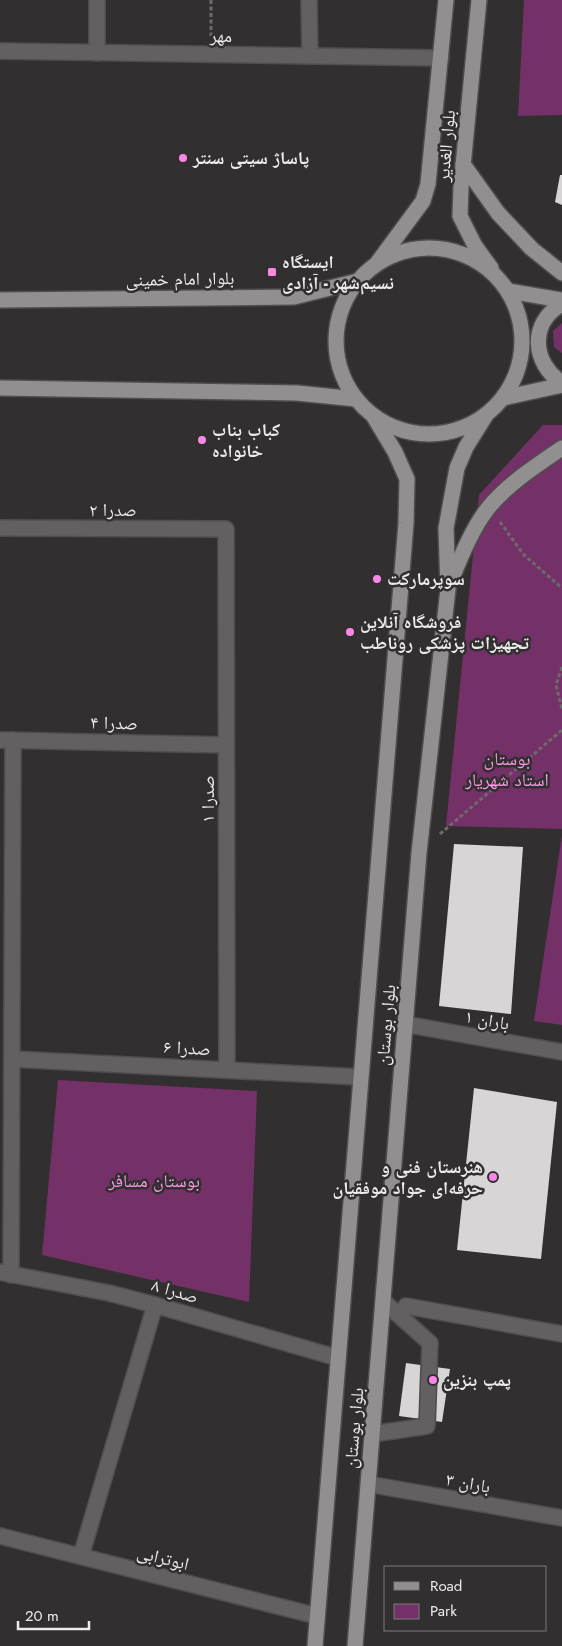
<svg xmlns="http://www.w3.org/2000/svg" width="562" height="1646" font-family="Jost,'Noto Naskh Arabic',sans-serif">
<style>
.green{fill:#743168}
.building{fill:#d8d5d7}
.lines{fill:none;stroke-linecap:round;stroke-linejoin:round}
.minor-casing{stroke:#504d4f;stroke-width:18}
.major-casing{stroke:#504d4f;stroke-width:18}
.path{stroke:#6d6a6c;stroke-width:3;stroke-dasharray:4 2.5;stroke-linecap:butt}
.minor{stroke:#626061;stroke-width:15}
.major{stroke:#928f91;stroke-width:15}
.poi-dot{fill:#fb86e5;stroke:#322f31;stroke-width:2}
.labels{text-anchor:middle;stroke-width:5;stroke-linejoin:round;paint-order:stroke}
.street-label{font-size:18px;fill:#edebec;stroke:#322f31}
.poi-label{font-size:18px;font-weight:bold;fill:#edebec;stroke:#322f31;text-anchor:start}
.park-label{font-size:18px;fill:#fc9ae7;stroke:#322f31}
</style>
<rect width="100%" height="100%" fill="#322f31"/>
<!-- green -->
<g class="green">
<polygon points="524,0 562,0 562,115 518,116"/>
<polygon points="562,323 562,353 554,347 553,331"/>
<polygon points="543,425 562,425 562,829 446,826 479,495"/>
<polygon points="562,835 562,1025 534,1021"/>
<polygon points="58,1080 257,1091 249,1302 42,1255"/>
</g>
<!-- building -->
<g class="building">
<polygon points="560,175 562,175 562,205 555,202"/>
<polygon points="454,844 523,847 511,1014 439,1006"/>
<polygon points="474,1088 557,1102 541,1259 457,1250"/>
<polygon points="406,1363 450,1369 442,1422 399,1416"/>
</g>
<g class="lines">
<defs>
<g id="minor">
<polyline points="97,0 97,53"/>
<polyline points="309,0 310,56"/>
<polyline points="0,51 441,58"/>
<polyline points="0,528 226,529 227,1069"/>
<polyline points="0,740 226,745"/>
<polyline points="404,1024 562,1052"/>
<polyline points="12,1059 360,1077"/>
<polyline points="0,1272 109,1293 155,1305 338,1358"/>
<polyline points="11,1275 13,740"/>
<polyline points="406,1306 562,1334"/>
<polyline points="372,1434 427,1426 430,1343 383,1301"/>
<polyline points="368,1484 562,1518"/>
<polyline points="0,1536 317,1616"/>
<polyline points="81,1556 155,1305"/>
</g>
<g id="major">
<polyline points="479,0 461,187 460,216 475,246 491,268"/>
<polyline points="463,164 498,213 532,249 562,273"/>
<circle cx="429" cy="341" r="93"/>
<polyline points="378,262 423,201 428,184 446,0"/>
<polyline points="508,291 562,300"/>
<polyline points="0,300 294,297 358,281"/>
<path d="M562,304C529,323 532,363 562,383"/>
<polyline points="0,388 297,393 356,399"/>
<polyline points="503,398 562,385"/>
<path d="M450,583C460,559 472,528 489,507C509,483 537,465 562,448"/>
<polyline points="315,1646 406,523 407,479 395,452 374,417"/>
<polyline points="355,1646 419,853 448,589 446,528 457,468 466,447 486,415"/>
</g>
</defs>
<!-- minor casing -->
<use href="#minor" class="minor-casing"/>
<!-- major casing -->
<use href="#major" class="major-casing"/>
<!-- path -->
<g class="path">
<polyline points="211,0 211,36"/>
<polyline points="500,522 524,555 562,588"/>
<polyline points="562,667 556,685 562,709"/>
<polyline points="440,834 562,730"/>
</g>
<!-- minor -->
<use href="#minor" class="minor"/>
<!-- major -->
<use href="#major" class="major"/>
</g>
<!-- markers -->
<g class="poi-dot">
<circle cx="183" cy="158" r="5"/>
<rect x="267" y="267" width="10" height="10" rx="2.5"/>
<circle cx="202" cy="440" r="5"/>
<circle cx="377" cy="579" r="5"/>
<circle cx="350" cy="632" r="5"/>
<circle cx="493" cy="1177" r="5"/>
<circle cx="433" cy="1380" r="5"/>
</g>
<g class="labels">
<!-- street labels -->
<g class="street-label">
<text transform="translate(221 36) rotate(1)" y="6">مهر</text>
<text transform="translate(446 146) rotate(-85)" y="6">بلوار الغدیر</text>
<text transform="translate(180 279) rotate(-1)" y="6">بلوار امام خمینی</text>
<text x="113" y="516">صدرا ۲</text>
<text transform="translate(114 723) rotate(1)" y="6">صدرا ۴</text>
<text transform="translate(208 799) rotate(-90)" y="6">صدرا ۱</text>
<text transform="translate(487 1020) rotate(10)" y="6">باران ۱</text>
<text transform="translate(386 1025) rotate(-85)" y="6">بلوار بوستان</text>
<text transform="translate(187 1048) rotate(3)" y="6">صدرا ۶</text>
<text transform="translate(175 1291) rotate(16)" y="6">صدرا ۸</text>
<text transform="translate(354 1428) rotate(-85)" y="6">بلوار بوستان</text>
<text transform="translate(468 1483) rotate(10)" y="6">باران ۳</text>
<text transform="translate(163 1558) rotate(14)" y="6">ابوترابی</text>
</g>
<!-- poi labels -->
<g class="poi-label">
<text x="193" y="164">پاساژ سیتی سنتر</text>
<text x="282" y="268">ایستگاه<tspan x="282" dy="21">نسیم‌شهر - آزادی</tspan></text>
<text x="212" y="436">کباب بناب<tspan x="212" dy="21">خانواده</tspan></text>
<text x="387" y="585">سوپرمارکت</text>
<text x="360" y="628">فروشگاه آنلاین<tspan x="360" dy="21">تجهیزات پزشکی روناطب</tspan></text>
<text x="483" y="1173" text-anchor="end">هنرستان فنی و<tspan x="483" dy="21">حرفه‌ای جواد موفقیان</tspan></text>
<text x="443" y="1386">پمپ بنزین</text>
</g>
<!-- park labels -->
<g class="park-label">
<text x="507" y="765">بوستان<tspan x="507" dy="21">استاد شهریار</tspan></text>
<text x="154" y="1187">بوستان مسافر</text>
</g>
</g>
<!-- legend -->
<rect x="384" y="1566" width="162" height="65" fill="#322f31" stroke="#7d7a7c"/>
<rect x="394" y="1582" width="25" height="8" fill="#928f91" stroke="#7d7a7c"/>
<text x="430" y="1591" font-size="15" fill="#edebec">Road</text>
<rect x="394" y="1604" width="25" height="15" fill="#743168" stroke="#7d7a7c"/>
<text x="430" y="1616" font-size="15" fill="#edebec">Park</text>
<!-- scale -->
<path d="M18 1621v8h71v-8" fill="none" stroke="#edebec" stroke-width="2.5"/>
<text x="25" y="1621" font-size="15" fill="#edebec" stroke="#322f31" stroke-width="4" paint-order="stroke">20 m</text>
</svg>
